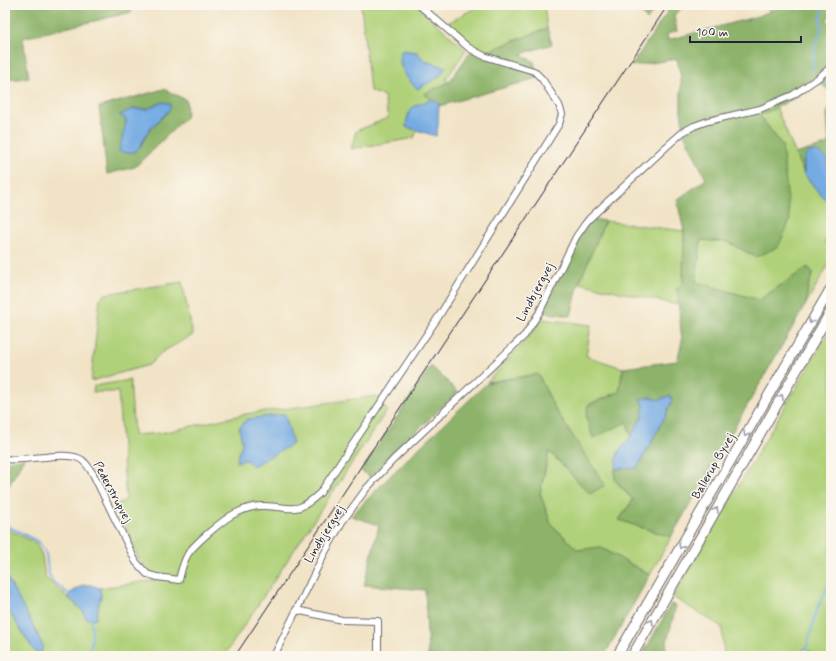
<svg xmlns="http://www.w3.org/2000/svg" width="836" height="661" font-family="Mynerve,sans-serif">
<style>
.green{fill:#b0d179;stroke:#697a5a}
.forest{fill:#8cb369;stroke:#576a52;fill-rule:evenodd}
.water{fill:#75abe3;stroke:#4c668f}
.lines{fill:none;stroke-linecap:round;stroke-linejoin:round}
.stream{stroke:#75abe3;stroke-width:2}
.minor-casing{stroke:#6a666c;stroke-width:8}
.secondary-casing{stroke:#6a666c;stroke-width:11}
.minor{stroke:#fff;stroke-width:6}
.secondary{stroke:#fff;stroke-width:9}
.tram{stroke:#22223b;stroke-width:1}
.oneway{stroke:#9c9ca7}
.labels{text-anchor:middle;stroke-width:3;stroke-linejoin:round;paint-order:stroke}
.street-label{font-size:12px;fill:#22223b;stroke:#fbf7ec}
</style>
<rect width="100%" height="100%" fill="#fbf7ec"/>
<filter id="ink" filterUnits="userSpaceOnUse"><feTurbulence type="fractalNoise" baseFrequency=".025" numOctaves="2"/><feDisplacementMap in="SourceGraphic" scale="8" xChannelSelector="R" yChannelSelector="G"/><feConvolveMatrix kernelMatrix="1 2 1 2 8 2 1 2 1" color-interpolation-filters="sRGB"/></filter>
<filter id="wash" filterUnits="userSpaceOnUse"><feTurbulence type="fractalNoise" baseFrequency=".012" numOctaves="4" result="noise"/><feDisplacementMap in="SourceGraphic" scale="16" xChannelSelector="R" yChannelSelector="G"/><feGaussianBlur stdDeviation="0.9" result="paint"/><feColorMatrix in="noise" values="0 0 0 0 0 0 0 0 0 0 0 0 0 0 0 0 0 1.4 0 .05"/><feComposite in="paint" operator="in"/></filter>
<g filter="url(#wash)">
<rect width="100%" height="100%" fill="#f1e3c6"/>
<!-- green -->
<g class="green">
<polygon points="361,5 416,5 466,50 446,79 449,82 424,94 433,99 414,106 406,127 417,130 414,138 351,149 356,131 388,118 384,96 370,91"/>
<polygon points="480,5 544,5 547,28 489,51 470,47 448,23"/>
<polygon points="759,5 787,5 772,11"/>
<polygon points="776,107 804,174 820,194 831,204 831,232 824,243 831,247 831,260 806,304 808,287 813,273 808,267 759,300 696,282 701,240 728,242 756,257 782,145 760,116"/>
<polygon points="605,221 684,231 683,283 677,289 679,305 579,283"/>
<polygon points="182,282 193,335 162,352 149,365 91,381 100,298 105,294"/>
<polygon points="543,319 591,325 586,356 623,368 619,392 588,405 627,422 631,436 618,453 615,480 633,500 619,520 671,537 650,575 600,547 578,550 551,524 540,493 549,451 590,494 555,409 538,374 487,382 527,339"/>
<polygon points="831,328 831,656 817,656 804,648 802,656 724,656 722,627 673,597"/>
<polygon points="130,380 134,435 161,433 246,414 376,396 387,410 224,656 5,656 5,528 36,543 42,555 45,577 83,611 86,618 101,597 100,588 162,579 150,571 139,560 117,504 126,500 118,392 93,392 94,386"/>
</g>
<!-- forest -->
<g class="forest">
<polygon points="5,5 131,5 132,12 23,38 29,78 5,80"/>
<polygon points="636,5 657,5 647,20"/>
<polygon points="672,5 685,5 674,15 677,31 667,34 668,40 755,17 787,5 827,5 831,9 831,12 827,20 831,27 831,92 818,81 798,96 760,116 782,145 790,221 778,247 756,257 728,242 701,240 696,282 759,300 808,267 813,273 808,287 806,304 671,537 619,520 633,500 615,480 615,469 637,468 651,444 670,395 659,400 650,397 641,399 644,405 642,417 631,436 627,422 593,438 586,417 588,405 619,392 623,368 677,361 682,341 677,289 683,283 684,231 677,200 706,179 685,136 681,112 681,77 677,59 631,66"/>
<polygon points="547,28 552,44 521,54 534,62 538,78 439,106 439,104 424,94 449,82 471,51 484,58 489,51"/>
<path d="M164,89L186,100L187,116L135,167L107,174L99,107ZM163,102L170,109L149,131L140,147L126,122L125,118L133,109H147Z"/>
<polygon points="831,105 831,174 828,169 827,159 823,156 803,162 804,174 795,154 829,144 827,114"/>
<polygon points="592,219 605,221 579,283 571,316 542,312 578,237"/>
<polygon points="431,366 458,392 381,465 371,477 361,471"/>
<polygon points="538,374 555,409 605,485 590,494 549,451 540,493 551,524 578,550 600,547 650,575 604,656 428,656 425,590 364,585 379,525 351,516 398,468 487,383"/>
<polygon points="24,458 5,493 5,462"/>
<polygon points="671,604 676,606 666,646 666,656 642,656"/>
</g>
<!-- water -->
<g class="water">
<path d="M402,50L417,52L425,61L446,67L439,77L417,89C407,78 395,65 402,50Z"/>
<path d="M433,99L439,104L438,126L436,136L406,127C408,105 414,106 433,99Z"/>
<path d="M163,102L170,104V109C164,116 156,122 150,129C140,141 141,159 119,151L126,122L125,118L119,115L133,109H147Z"/>
<polygon points="809,152 818,152 827,159 828,169 831,174 831,204 820,194 804,174 804,157"/>
<polygon points="670,395 672,400 665,417 637,468 615,469 618,453 631,436 642,417 644,405 640,399 650,397 659,400"/>
<polygon points="285,414 293,444 253,466 246,460 236,462 242,443 239,428 247,419"/>
<polygon points="5,574 33,625 43,646 41,653 35,652 11,615 5,610"/>
<polygon points="83,585 91,585 100,588 101,596 96,618 90,620 86,618 83,611 68,597 69,594"/>
</g>
<g class="lines">
<!-- stream -->
<g class="stream">
<polyline points="814,70 813,59 815,47 821,29 821,17 824,5"/>
<polyline points="825,83 831,89"/>
<polyline points="827,160 831,148 831,130"/>
<polyline points="831,246 831,244"/>
<polyline points="5,525 39,542 46,553 48,572 53,582 69,594"/>
<polyline points="806,649 817,609 831,579"/>
<path d="M88,656C92,643 94,632 90,618"/>
</g>
</g>
</g>
<g filter="url(#ink)">
<g class="lines">
<defs>
<g id="minor">
<path d="M5,459C25,462 63,451 78,458C85,460 89,468 93,474L136,562L147,574L157,577L179,580C181,571 183,562 188,554C194,544 224,519 234,514C242,510 252,506 261,506C291,505 293,518 320,493L439,316L559,124L562,114L559,105L542,79L534,71L484,56L469,48L419,5"/>
<polyline points="296,610 342,620 378,621 378,656"/>
<polyline points="274,656 324,554 342,522 366,489 393,460 525,335 539,313 576,237 585,224 589,219 666,147 683,132 694,126 708,121 760,109 793,95 818,78 831,67"/>
</g>
<g id="secondary">
<polyline points="617,656 831,288"/>
<polyline points="632,656 831,311"/>
</g>
</defs>
<!-- minor casing -->
<use href="#minor" class="minor-casing"/>
<!-- secondary casing -->
<use href="#secondary" class="secondary-casing"/>
<!-- minor -->
<use href="#minor" class="minor"/>
<!-- secondary -->
<use href="#secondary" class="secondary"/>
<!-- tram -->
<polyline class="tram" points="235,656 668,5"/>
</g>
<!-- one-way arrows -->
<defs><path id="oneway-chevron" d="M-2-3.5L2.5 0L-2 3.5" fill="none" stroke-width="1.6" stroke-linecap="round" stroke-linejoin="round"/></defs>
<g class="oneway">
<use href="#oneway-chevron" transform="translate(811 321) rotate(120)"/>
<use href="#oneway-chevron" transform="translate(781 397) rotate(-60)"/>
<use href="#oneway-chevron" transform="translate(746 434) rotate(120)"/>
<use href="#oneway-chevron" transform="translate(716 510) rotate(-60)"/>
<use href="#oneway-chevron" transform="translate(681 546) rotate(120)"/>
<use href="#oneway-chevron" transform="translate(651 622) rotate(-60)"/>
</g>
</g>
<g class="labels">
<!-- street labels -->
<g class="street-label">
<text transform="translate(535 292) rotate(-62)" y="4">Lindbjergvej</text>
<text transform="translate(713 466) rotate(-60)" y="4">Ballerup Byvej</text>
<text transform="translate(113 492) rotate(62)" y="4">Pederstrupvej</text>
<text transform="translate(324 534) rotate(-59)" y="4">Lindbjergvej</text>
</g>
</g>
<!-- margin -->
<rect width="836" height="661" fill="none" stroke="#fbf7ec" stroke-width="20"/>
<!-- scale -->
<path d="M690 36v6h111v-6" fill="none" stroke="#22223b" stroke-width="2"/>
<text x="696" y="36" font-size="12" fill="#22223b" stroke="#fbf7ec" stroke-width="3" paint-order="stroke">100 m</text>
</svg>
